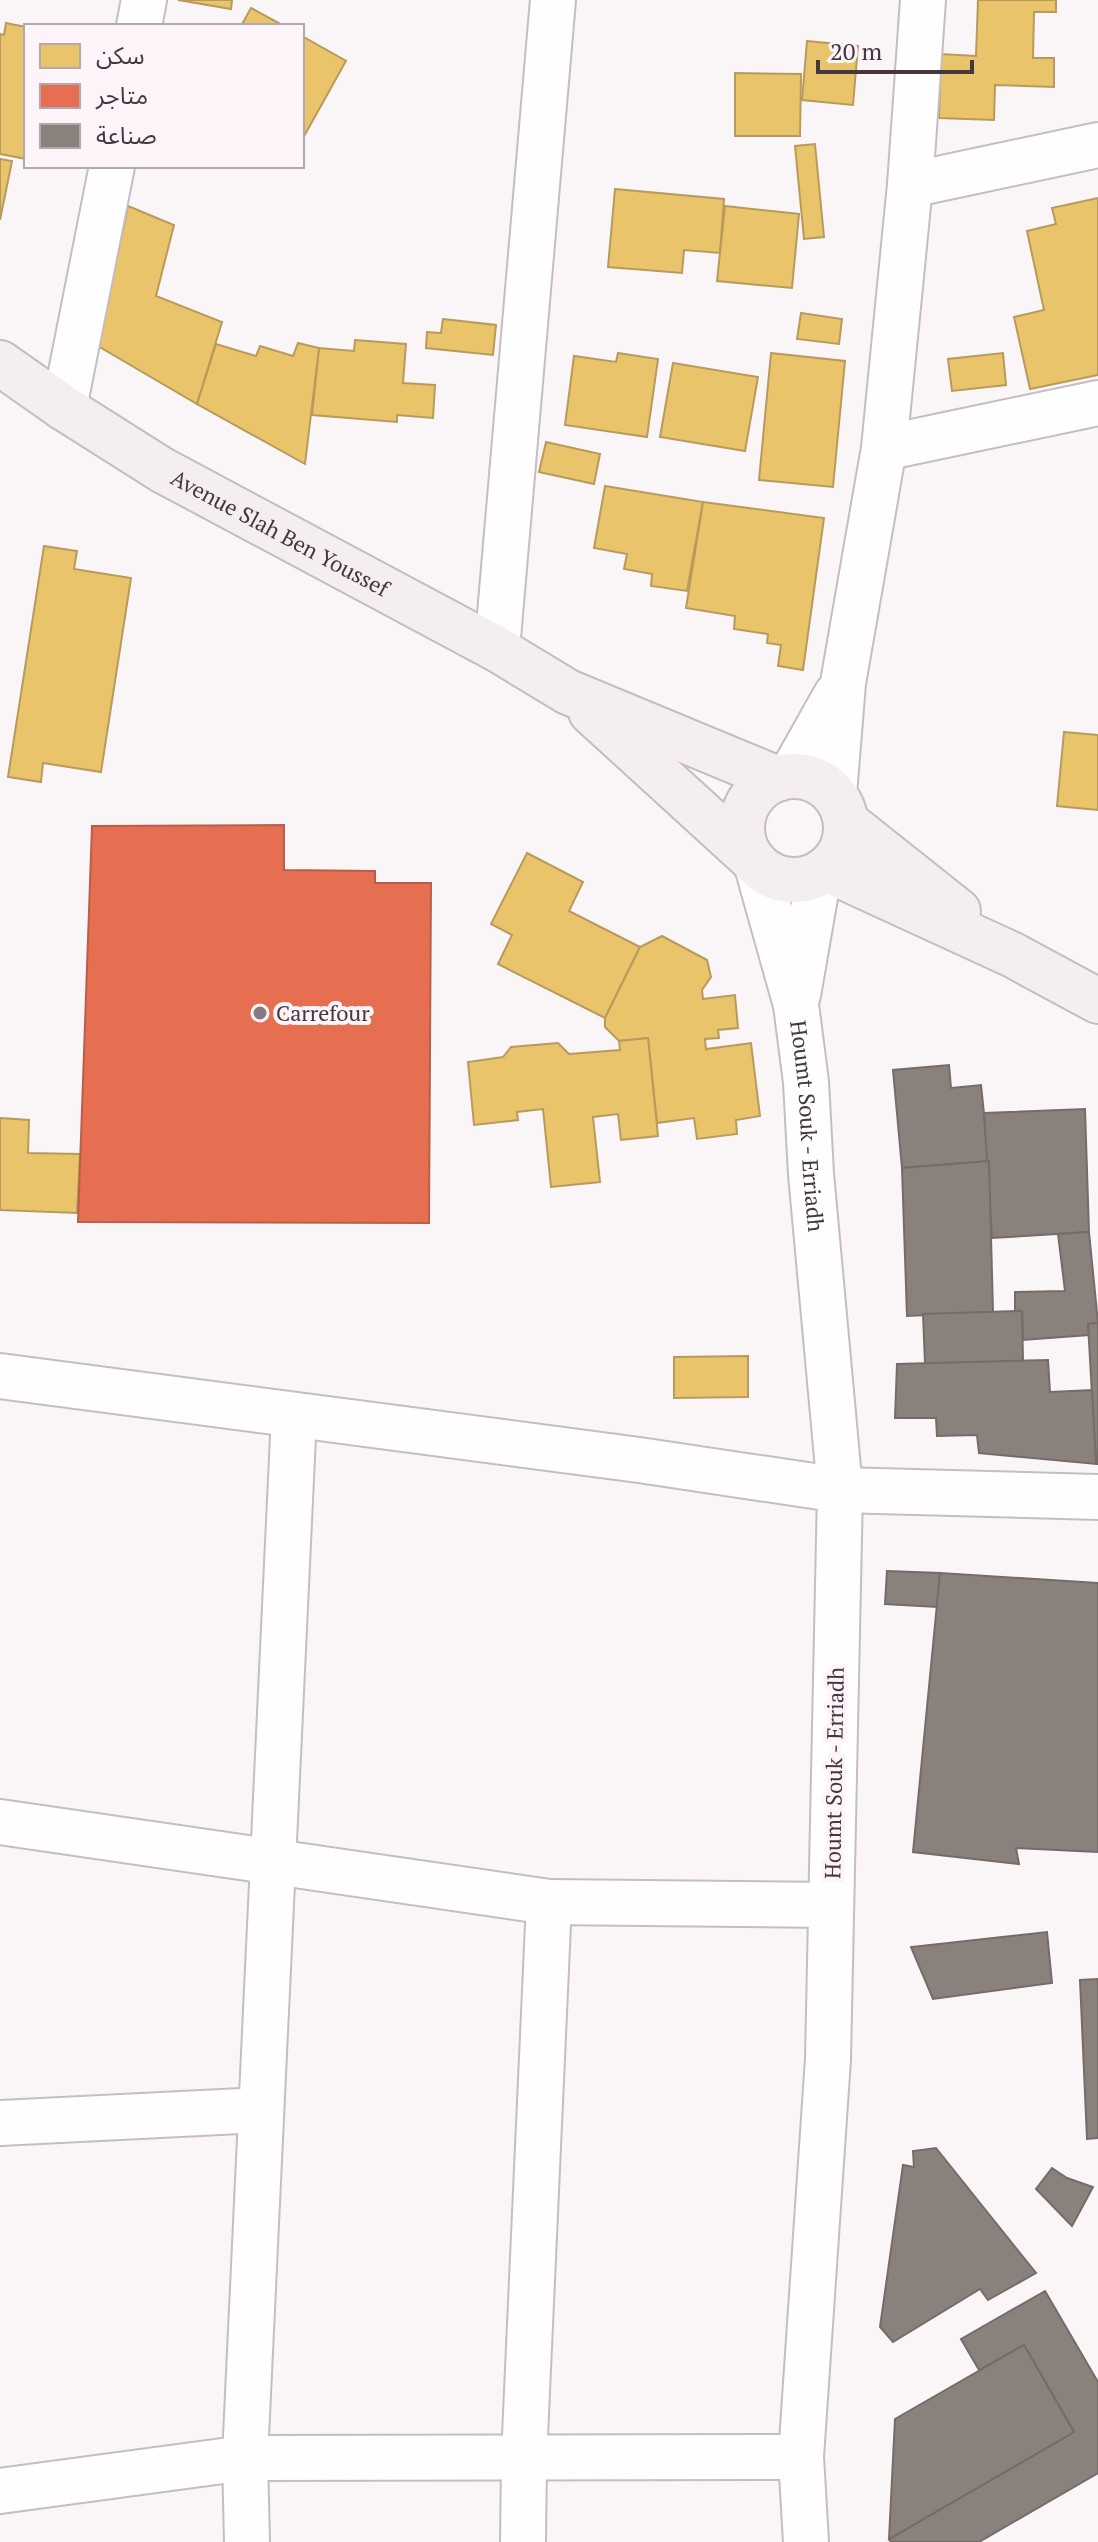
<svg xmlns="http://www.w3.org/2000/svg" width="1098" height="2542" font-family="'PT Serif','Noto Sans Arabic',serif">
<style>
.homes{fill:#e9c46a;stroke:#b89a5d;stroke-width:2}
.shops{fill:#e76f51;stroke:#b75e4c;stroke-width:2}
.industry{fill:#8a817c;stroke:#766b6a;stroke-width:2}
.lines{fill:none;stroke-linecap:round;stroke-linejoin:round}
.minor-casing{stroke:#c5bdc2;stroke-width:48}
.major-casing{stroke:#c6bbc0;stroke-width:48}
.minor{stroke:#fefefe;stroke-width:44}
.major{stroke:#f4eef1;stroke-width:44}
.poi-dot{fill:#857a80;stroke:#fcf4f8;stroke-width:3}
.labels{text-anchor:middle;stroke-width:8;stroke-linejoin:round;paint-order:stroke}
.street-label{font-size:22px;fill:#46373f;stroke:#fcf4f8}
.poi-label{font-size:22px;fill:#46373f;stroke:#fcf4f8;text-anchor:start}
</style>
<rect width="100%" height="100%" fill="#faf6f8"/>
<!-- homes -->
<g class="homes">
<polygon points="178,0 232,0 231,9"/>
<polygon points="978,0 1056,0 1056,12 1034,12 1033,58 1054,58 1054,87 995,85 994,120 939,118 941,54 976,56"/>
<polygon points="251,8 284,26 241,26"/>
<polygon points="6,23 26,27 26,159 0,154 0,34 4,35"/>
<polygon points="302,36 346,61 303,138 302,137"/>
<polygon points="807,41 858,46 853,105 802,100"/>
<polygon points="735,73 801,74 800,136 735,136"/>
<polygon points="815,144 824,237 804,239 795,146"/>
<polygon points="0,159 12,161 0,220"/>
<polygon points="615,189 724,199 720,253 684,250 682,273 608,267"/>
<polygon points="1098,198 1098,375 1030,389 1014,317 1044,310 1027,231 1056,224 1052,208"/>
<polygon points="128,206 174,225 156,296 222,322 197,404 98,346"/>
<polygon points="725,206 799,214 792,288 717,281"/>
<polygon points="801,313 842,319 839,344 797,339"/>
<polygon points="443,319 496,325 493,355 426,348 427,332 441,333"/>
<polygon points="355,340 406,344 403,383 435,385 433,418 397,415 397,422 312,415 319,348 354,351"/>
<polygon points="298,343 319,348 305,464 197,404 216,344 256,356 260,346 293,356"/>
<polygon points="618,353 658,359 647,437 565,425 574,356 616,362"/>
<polygon points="771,353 845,361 833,487 759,480"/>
<polygon points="1003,353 1006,385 952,391 948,359"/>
<polygon points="673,363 758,377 745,451 660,437"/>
<polygon points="546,442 600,454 594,484 539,472"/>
<polygon points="605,486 703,502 687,591 651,586 652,574 624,569 627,554 594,548"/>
<polygon points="703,502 824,518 803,670 778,666 781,645 767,643 768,634 734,629 735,616 686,608"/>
<polygon points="44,546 77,551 74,569 131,578 101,772 43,763 41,782 8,777"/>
<polygon points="1064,732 1098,735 1098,810 1057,806"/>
<polygon points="527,853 583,882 569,911 640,947 605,1018 498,964 512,935 491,924"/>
<polygon points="662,936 707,960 711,977 702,990 703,999 735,995 738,1028 718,1030 719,1038 705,1039 706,1049 751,1043 760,1116 736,1120 737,1134 697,1139 694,1118 657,1123 648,1038 619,1041 605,1027 605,1018 640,947"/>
<polygon points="648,1038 658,1136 621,1140 618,1114 593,1117 600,1182 551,1187 543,1109 517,1112 518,1120 474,1125 468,1062 503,1057 511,1047 558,1043 569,1054 620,1050 619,1041"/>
<polygon points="0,1118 29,1120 28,1153 80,1154 77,1213 0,1210"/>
<polygon points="748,1356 748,1397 674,1398 674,1357"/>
</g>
<!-- shops -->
<polygon class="shops" points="284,825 284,870 375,871 375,883 431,883 429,1223 78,1222 92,826"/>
<!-- industry -->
<g class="industry">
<polygon points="949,1065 951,1088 981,1085 989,1161 902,1168 893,1070"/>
<polygon points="1085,1109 1089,1232 992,1238 984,1113"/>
<polygon points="989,1161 993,1312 907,1316 902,1168"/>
<polygon points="1089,1232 1098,1323 1088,1324 1089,1335 1023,1340 1022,1311 1015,1311 1015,1292 1065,1291 1058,1234"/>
<polygon points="1022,1311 1023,1361 925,1364 923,1314"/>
<polygon points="1098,1323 1098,1464 1096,1464 1088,1324"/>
<polygon points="1048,1360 1050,1392 1092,1390 1096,1464 979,1453 977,1435 937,1436 936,1418 895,1418 897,1364"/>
<polygon points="887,1571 940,1573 937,1607 885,1604"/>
<polygon points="940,1573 1098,1583 1098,1852 1016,1848 1019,1864 913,1852"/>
<polygon points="1047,1932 1052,1983 933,1999 911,1947"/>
<polygon points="1098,1979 1098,2138 1087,2139 1080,1980"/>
<polygon points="936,2148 1036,2273 988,2300 980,2289 893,2342 880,2327 903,2165 914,2167 913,2151"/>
<polygon points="1052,2168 1067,2178 1093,2187 1072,2226 1036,2189"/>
<polygon points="1045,2291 1098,2382 1098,2473 979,2542 891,2542 889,2539 1074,2432 1024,2345 979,2370 961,2339"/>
<polygon points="1024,2345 1074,2432 889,2539 895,2419"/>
</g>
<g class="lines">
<defs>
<g id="minor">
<polyline points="139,26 144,0"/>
<polyline points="910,185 1098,145"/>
<polyline points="64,408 112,166"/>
<polyline points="884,448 1098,403"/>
<polyline points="497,649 553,0"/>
<polyline points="791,775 836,695"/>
<polyline points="834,794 843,683 884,448 910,185 923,0"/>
<path id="s1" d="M757,866L796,1005L806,1082L811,1174L840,1490L828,2059L801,2457L806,2542"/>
<polyline points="798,995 819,874"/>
<polyline points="0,1376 639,1460 840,1490 1098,1497"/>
<polyline points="0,1822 549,1902"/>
<polyline points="0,2123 261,2110"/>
<polyline points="0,2491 245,2458 801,2457"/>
<polyline points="247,2542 245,2458 294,1415"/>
<polyline points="523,2542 524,2458 549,1902 831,1905"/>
</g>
<g id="major">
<path id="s2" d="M0,363L64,408L162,470L497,649L568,692L778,779"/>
<polyline points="591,712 751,858"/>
<circle cx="794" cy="828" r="52"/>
<polyline points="846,822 958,911"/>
<polyline points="826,869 1013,955 1098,1001"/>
</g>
</defs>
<!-- minor casing -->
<use href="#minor" class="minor-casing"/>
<!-- major casing -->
<use href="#major" class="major-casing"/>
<!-- minor -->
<use href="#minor" class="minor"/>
<!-- major -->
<use href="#major" class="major"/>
</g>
<!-- markers -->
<circle class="poi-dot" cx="260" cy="1013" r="8"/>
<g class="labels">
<!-- street labels -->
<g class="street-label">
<text dy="8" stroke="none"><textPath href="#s2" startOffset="328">Avenue Slah Ben Youssef</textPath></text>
<text dy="8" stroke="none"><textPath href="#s1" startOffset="266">Houmt Souk - Erriadh</textPath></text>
<text transform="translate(834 1773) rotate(-89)" y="8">Houmt Souk - Erriadh</text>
</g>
<!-- poi labels -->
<g class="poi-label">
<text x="276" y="1021">Carrefour</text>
</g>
</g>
<!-- legend -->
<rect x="24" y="24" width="280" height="144" fill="#fcf4f8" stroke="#b3a8ae" stroke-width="2"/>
<rect x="40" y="44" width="40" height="24" fill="#e9c46a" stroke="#b3a8ae" stroke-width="2"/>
<text x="96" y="64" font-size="24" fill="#46373f">سكن</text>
<rect x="40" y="84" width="40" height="24" fill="#e76f51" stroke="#b3a8ae" stroke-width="2"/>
<text x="96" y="104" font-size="24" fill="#46373f">متاجر</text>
<rect x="40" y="124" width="40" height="24" fill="#8a817c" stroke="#b3a8ae" stroke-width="2"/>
<text x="96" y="144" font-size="24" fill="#46373f">صناعة</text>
<!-- scale -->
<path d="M818 60v12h154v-12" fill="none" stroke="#46373f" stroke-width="4"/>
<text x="830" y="60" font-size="24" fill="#46373f" stroke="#fcf4f8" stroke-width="6" paint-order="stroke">20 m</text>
</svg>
